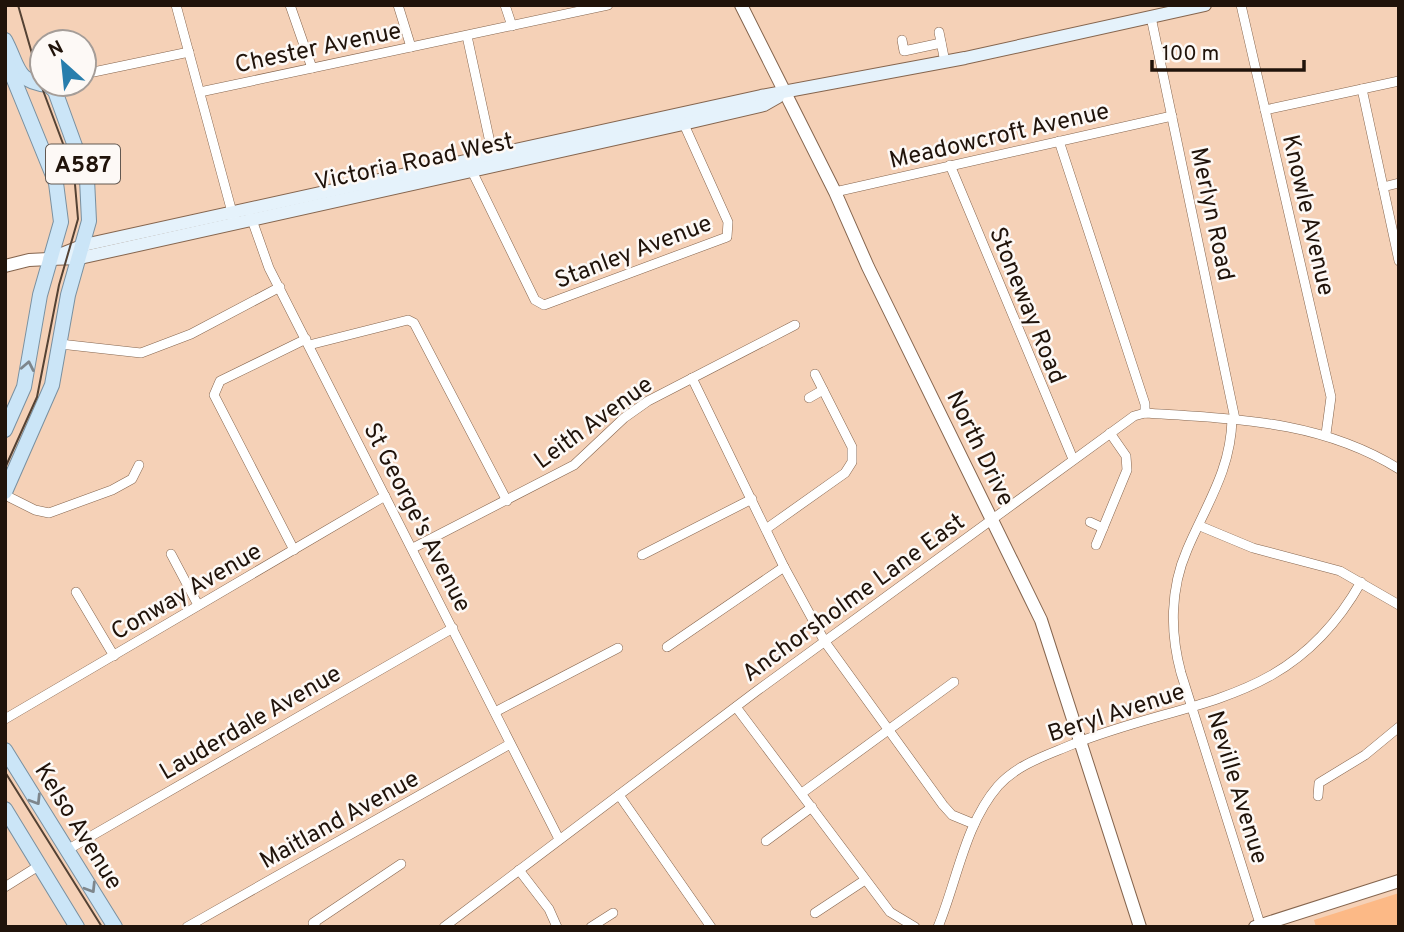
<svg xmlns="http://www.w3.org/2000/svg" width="1404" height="932" font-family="Overpass,sans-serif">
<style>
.park{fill:#fcb986}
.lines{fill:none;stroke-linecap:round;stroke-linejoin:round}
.minor-casing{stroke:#85654e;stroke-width:10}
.tertiary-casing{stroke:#85654e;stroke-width:14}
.secondary-casing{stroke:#85654e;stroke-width:14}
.primary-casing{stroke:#7990a0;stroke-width:16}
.minor{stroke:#fff;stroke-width:9}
.tertiary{stroke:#fff;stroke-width:12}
.secondary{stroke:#e5f2fb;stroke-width:12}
.primary{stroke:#cbe5f7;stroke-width:14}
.tram{stroke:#544234;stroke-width:2}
.oneway{stroke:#7e868c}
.labels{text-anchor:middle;stroke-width:5;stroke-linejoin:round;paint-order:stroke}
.shield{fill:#fdf9f6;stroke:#625851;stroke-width:2}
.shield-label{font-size:23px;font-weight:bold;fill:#20130a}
.street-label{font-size:24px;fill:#20130a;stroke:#fdf9f6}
</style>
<rect width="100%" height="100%" fill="#f5d1b7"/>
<!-- park -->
<polygon class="park" points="1399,893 1399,927 1316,927 1314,920"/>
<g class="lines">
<defs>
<g id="minor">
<polyline points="176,5 233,216"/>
<polyline points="290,5 312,68"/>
<polyline points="398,5 411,47"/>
<polyline points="505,5 512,26"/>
<polyline points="1241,5 1331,397 1326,434"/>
<polyline points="1151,17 1235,419"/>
<polyline points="939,32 945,62"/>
<polyline points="467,36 494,161"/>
<polyline points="902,40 904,51 941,43"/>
<polyline points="84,74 189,52"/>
<polyline points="1362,89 1399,261"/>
<polyline points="200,92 608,5"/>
<polyline points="1265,110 1399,81"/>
<polyline points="1059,141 1145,404 1145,413"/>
<polyline points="950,165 1073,459"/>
<polyline points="470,167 535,300 544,305 727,237 728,222 682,120"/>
<polyline points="1383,187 1399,183"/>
<polyline points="835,192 1172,116"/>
<polyline points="251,217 269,268 559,839"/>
<polyline points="60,344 141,353 191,334 280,287"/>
<polyline points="309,345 408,320 414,323 507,501"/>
<polyline points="692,378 784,567 825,642 943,805 952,815 974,824"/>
<polyline points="809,398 823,390"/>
<path d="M1232,419C1231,470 1206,505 1187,550C1170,589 1170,633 1181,673L1261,927"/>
<polyline points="5,495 35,510 49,513 112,490 132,479 139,465"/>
<polyline points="1090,522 1103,528"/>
<polyline points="1200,526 1253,548 1340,571 1399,605"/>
<polyline points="766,529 845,473 852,462 852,447 815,374"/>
<polyline points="1096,545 1127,470 1126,456 1110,433"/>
<polyline points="413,548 574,465 624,418 648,401 795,325"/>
<polyline points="294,550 214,395 220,381 306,339"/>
<polyline points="171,554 198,605"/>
<polyline points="642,555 752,499"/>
<polyline points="76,592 114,656"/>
<polyline points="667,647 784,567"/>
<polyline points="736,707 890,912 915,927"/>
<polyline points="495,712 618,648"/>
<polyline points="5,719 385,496"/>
<polyline points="802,793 954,682"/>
<polyline points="619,795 711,927"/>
<polyline points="1318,796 1319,783 1365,755 1399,727"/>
<polyline points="766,841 812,807"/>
<polyline points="67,850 453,628"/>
<polyline points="519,870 549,909 557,927"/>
<polyline points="5,887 40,865"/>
<polyline points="815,913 865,880"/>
<polyline points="187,927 510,744"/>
<polyline points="316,927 313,923 401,864"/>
<path d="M444,927L758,690L1134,416L1145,413C1235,419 1320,420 1399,469"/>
<polyline points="591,927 613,913"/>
<path d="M938,927C957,881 965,824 998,786C1018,764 1045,756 1071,745C1190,697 1290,708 1361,582"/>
</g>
<g id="tertiary">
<polyline points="741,5 835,192 868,267 1041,620 1140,927"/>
<polyline points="5,266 29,260 49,259"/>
<polyline points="1255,927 1399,881"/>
</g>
<g id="secondary">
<polyline points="49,259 84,245 761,96 965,58 1205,5"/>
<polyline points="49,259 80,258 683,124 764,105 778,97"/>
</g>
<g id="primary">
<path d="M5,40C19,66 15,82 48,85L55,91L87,179L89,221L68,295L52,385L5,492"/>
<polyline points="5,430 24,387 40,295 61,222 56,183 8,65"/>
<polyline points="5,750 115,927"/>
<polyline points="5,809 77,927"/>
</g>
</defs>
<!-- minor casing -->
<use href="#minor" class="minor-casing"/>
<!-- tertiary casing -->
<use href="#tertiary" class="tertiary-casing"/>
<!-- secondary casing -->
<use href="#secondary" class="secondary-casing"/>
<!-- primary casing -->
<use href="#primary" class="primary-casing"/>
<!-- minor -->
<use href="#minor" class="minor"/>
<!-- tertiary -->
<use href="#tertiary" class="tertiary"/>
<!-- secondary -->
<use href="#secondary" class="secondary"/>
<!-- primary -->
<use href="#primary" class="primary"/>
<!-- tram -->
<g class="tram">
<polyline points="5,468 37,397 59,285 78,219 74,173 41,85 18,5"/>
<polyline points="5,772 102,927"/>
</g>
</g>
<!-- one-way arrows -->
<defs><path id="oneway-chevron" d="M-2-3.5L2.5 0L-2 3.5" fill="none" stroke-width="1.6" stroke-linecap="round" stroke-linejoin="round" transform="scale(1.75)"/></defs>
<g class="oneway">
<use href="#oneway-chevron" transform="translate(28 366) rotate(-79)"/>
<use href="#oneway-chevron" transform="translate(36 800) rotate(58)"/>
<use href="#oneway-chevron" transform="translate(91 888) rotate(58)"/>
</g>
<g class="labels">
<!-- shield labels -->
<rect class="shield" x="46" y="144.5" width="74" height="39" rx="5"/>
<g class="shield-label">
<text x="83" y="172">A587</text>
</g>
<!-- street labels -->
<g class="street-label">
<text transform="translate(318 47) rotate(-12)" y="8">Chester Avenue</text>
<text transform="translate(999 135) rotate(-13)" y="8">Meadowcroft Avenue</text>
<text transform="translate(414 161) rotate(-12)" y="8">Victoria Road West</text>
<text transform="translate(1213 214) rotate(78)" y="8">Merlyn Road</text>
<text transform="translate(1309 215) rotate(77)" y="8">Knowle Avenue</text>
<text transform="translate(633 251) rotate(-21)" y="8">Stanley Avenue</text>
<text transform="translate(1028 305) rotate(68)" y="8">Stoneway Road</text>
<text transform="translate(593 422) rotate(-36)" y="8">Leith Avenue</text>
<text transform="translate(981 448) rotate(64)" y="8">North Drive</text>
<text transform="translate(418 517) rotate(63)" y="8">St George's Avenue</text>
<text transform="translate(186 591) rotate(-30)" y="8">Conway Avenue</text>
<text transform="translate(853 597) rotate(-36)" y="8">Anchorsholme Lane East</text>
<text transform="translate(1116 712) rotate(-18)" y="8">Beryl Avenue</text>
<text transform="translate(250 722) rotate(-30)" y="8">Lauderdale Avenue</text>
<text transform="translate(1238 787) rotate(73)" y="8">Neville Avenue</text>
<text transform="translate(339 819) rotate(-29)" y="8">Maitland Avenue</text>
<text transform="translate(79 826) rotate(58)" y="8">Kelso Avenue</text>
</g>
</g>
<!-- border -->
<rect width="1404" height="932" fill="none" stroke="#20130a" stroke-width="14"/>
<!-- north arrow -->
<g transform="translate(63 63) rotate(333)"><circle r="33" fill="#fdf9f6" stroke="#a59d98" stroke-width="2"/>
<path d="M0-5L12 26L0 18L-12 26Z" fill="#287ead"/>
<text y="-10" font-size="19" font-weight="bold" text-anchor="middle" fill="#20130a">N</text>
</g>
<!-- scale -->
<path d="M1152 60v10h152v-10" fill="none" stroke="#20130a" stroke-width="3.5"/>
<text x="1162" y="60" font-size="21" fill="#20130a" stroke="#fdf9f6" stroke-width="5" paint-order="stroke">100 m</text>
</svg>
